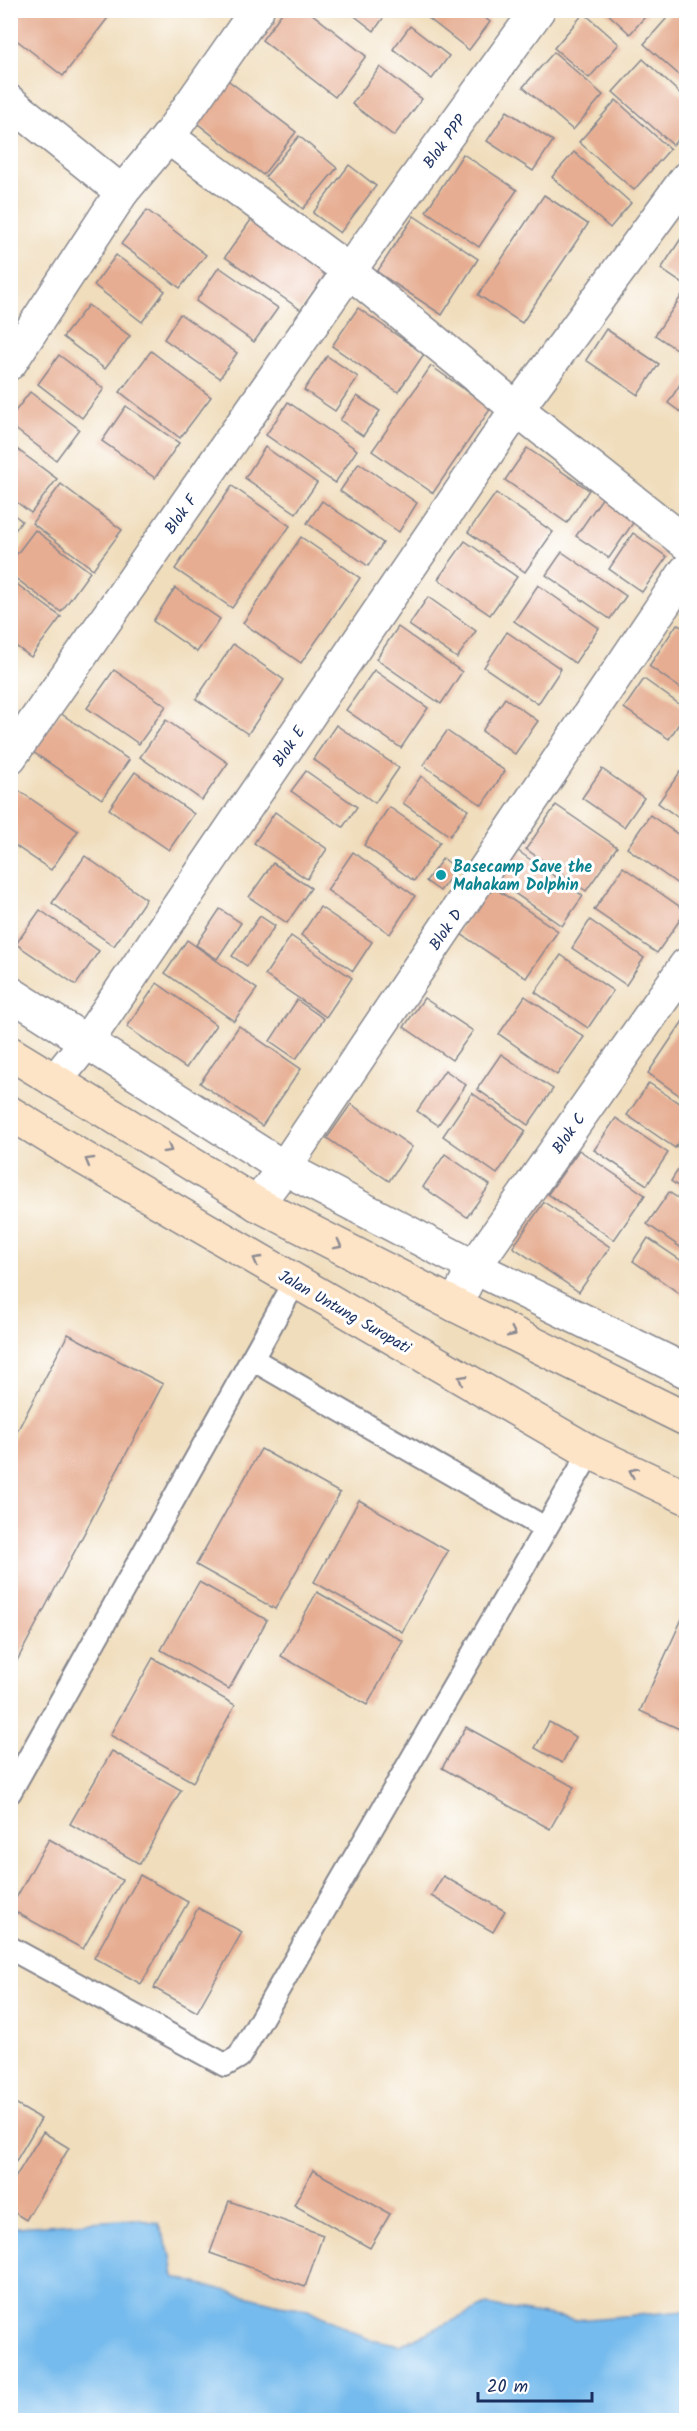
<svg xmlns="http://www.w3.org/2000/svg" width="697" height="2431" font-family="Kalam,sans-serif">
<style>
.water{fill:#76bbed;stroke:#4875a6;stroke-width:1.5}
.building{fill:#e6ad92}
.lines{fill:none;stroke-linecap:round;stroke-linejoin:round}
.service-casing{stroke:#86868d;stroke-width:26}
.minor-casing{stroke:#86868d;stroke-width:36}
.secondary-casing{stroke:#86868d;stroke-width:36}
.service{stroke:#fff;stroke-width:22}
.minor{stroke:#fff;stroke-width:33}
.secondary{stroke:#fee4c6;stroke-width:33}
.oneway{stroke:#8c8a92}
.culture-dot{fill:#0f9aa8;stroke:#fff;stroke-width:2}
.labels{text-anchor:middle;stroke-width:6;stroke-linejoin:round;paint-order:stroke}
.street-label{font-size:16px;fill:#1b2f5e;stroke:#fff}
.culture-label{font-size:16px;font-weight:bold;fill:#0d838f;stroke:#fff;text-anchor:start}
</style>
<rect width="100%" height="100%" fill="#fff"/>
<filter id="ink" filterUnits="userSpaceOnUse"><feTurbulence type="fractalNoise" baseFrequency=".0167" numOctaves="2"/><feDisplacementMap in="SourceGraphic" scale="12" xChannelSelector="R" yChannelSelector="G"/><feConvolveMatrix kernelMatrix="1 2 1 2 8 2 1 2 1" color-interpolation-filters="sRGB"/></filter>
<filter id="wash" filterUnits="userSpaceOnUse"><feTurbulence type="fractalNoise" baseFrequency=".008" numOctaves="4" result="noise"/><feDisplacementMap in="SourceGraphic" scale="24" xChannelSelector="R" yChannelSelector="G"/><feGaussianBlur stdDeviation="1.35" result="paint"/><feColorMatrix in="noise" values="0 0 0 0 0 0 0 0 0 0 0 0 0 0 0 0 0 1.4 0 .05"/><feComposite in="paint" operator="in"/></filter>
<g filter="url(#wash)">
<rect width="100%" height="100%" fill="#f0ddbc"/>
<!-- water -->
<polygon class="water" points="135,2219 158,2223 171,2256 174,2277 280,2305 308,2309 366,2338 401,2345 486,2305 575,2320 686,2311 686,2420 11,2420 11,2226 17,2227"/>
<g id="blocks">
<!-- building -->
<g class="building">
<polygon points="10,10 114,10 63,76 10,35"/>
<polygon points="284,10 307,10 366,56 335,97 262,40"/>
<polygon points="347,10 389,10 374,31"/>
<polygon points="418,10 475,10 490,22 469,50"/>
<polygon points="604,10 651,10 630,34"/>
<polygon points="674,10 686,22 686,81 644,44"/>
<polygon points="584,13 619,44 589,78 554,48"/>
<polygon points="410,26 449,56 432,79 393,49"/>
<polygon points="554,52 603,95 573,130 523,87"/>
<polygon points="643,59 686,99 686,130 673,145 613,92"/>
<polygon points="380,67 422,99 394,136 352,104"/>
<polygon points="225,78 296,132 263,175 193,120"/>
<polygon points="616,100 670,149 634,190 579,142"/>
<polygon points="507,111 553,141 533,171 487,141"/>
<polygon points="299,136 337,168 303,209 265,177"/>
<polygon points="574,152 631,203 610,228 552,177"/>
<polygon points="463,154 517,190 479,247 426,211"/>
<polygon points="349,165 376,186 340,233 313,213"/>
<polygon points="544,195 588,224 522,323 478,295"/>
<polygon points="147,210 206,255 180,288 121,244"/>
<polygon points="414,216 478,259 442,315 377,272"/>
<polygon points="253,217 329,269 301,310 225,257"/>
<polygon points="684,234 686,236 686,286 661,269"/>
<polygon points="116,255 165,291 142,322 94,285"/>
<polygon points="219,267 278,308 254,342 196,301"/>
<polygon points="682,295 686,298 686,346 682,353 655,335"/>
<polygon points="88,305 130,336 105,369 63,337"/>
<polygon points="358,308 424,354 398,392 332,346"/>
<polygon points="180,314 237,353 220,378 164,339"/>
<polygon points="606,329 659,364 638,395 586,360"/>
<polygon points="151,351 211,397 180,438 120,392"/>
<polygon points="59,355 104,389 82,418 38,384"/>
<polygon points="327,356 358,377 335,411 304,390"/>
<polygon points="431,366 491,408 433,493 372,451"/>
<polygon points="686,375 686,416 668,403"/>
<polygon points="30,392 79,429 56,460 10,425 10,418"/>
<polygon points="357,396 380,411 363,436 340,420"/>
<polygon points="288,402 357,450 335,483 266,435"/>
<polygon points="126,406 179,443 155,478 102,441"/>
<polygon points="10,444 57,479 31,513 10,497"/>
<polygon points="265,447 317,483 296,513 245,478"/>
<polygon points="527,448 589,490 567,523 505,480"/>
<polygon points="359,463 417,503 399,532 340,491"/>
<polygon points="61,484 122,530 93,569 32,523"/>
<polygon points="232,486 290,526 232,608 175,569"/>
<polygon points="496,493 553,532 525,572 468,532"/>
<polygon points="603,497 635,520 609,558 576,536"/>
<polygon points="322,501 383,543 368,566 307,523"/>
<polygon points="10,512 22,521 10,537"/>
<polygon points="35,530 90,572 61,612 10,574 10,563"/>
<polygon points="633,533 667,557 642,592 609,569"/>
<polygon points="301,537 360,578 301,663 243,623"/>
<polygon points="465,541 517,577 490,615 438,579"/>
<polygon points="562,552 626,596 610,619 546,575"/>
<polygon points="10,579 61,617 31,657 10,642"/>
<polygon points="538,585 599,628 575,663 514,621"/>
<polygon points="175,588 220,619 197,652 153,621"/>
<polygon points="428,597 476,631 457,658 409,625"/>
<polygon points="677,624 686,630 686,692 649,666"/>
<polygon points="398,627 462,672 441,704 376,659"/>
<polygon points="507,632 561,669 538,704 484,667"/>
<polygon points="233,644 284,680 248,734 196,699"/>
<polygon points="114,670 166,706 139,744 87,708"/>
<polygon points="374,670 428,708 401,748 346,710"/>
<polygon points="644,679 686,709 686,713 669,739 624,708"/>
<polygon points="505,698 538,721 515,754 482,731"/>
<polygon points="60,713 129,760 102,799 33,752"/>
<polygon points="166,720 228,763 202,800 140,757"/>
<polygon points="336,725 399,768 375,803 313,759"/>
<polygon points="447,731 505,771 482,805 423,765"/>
<polygon points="602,769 644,798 624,827 582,798"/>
<polygon points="306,771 357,807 343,827 291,791"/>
<polygon points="135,772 194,814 169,850 109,809"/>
<polygon points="680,772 686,777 686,823 658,803"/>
<polygon points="421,776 468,810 450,836 403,803"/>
<polygon points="15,788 78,831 51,870 10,842 10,794"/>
<polygon points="556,805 617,847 586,891 526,849"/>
<polygon points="389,807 440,842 414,881 364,845"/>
<polygon points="275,812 327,849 307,879 254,843"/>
<polygon points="650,815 686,840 686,881 682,887 627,848"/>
<polygon points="518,851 583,896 562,926 497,881"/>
<polygon points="353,852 415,896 390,934 327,890"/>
<polygon points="85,856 146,899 114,946 52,903"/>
<polygon points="443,858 457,869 440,891 426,881"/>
<polygon points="273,863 311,888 287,923 249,897"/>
<polygon points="623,867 686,911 657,953 594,910"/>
<polygon points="490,885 558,931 526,978 458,932"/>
<polygon points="320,907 372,942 353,971 301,935"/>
<polygon points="220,909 241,923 217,959 196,945"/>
<polygon points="40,910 99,951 76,985 16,944"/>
<polygon points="260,916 275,926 247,966 232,956"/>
<polygon points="590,920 644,958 626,985 572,948"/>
<polygon points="291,936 352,978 326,1017 265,975"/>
<polygon points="187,940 257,989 234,1021 165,973"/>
<polygon points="561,955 613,991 588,1028 535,992"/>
<polygon points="157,983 216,1025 186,1068 127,1027"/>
<polygon points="525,996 584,1037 557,1075 499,1034"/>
<polygon points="424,998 473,1031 452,1060 404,1027"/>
<polygon points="297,1000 324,1019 296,1059 270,1041"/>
<polygon points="683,1021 686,1024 686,1100 648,1073"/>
<polygon points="239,1026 301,1069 262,1126 200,1083"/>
<polygon points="501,1054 553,1089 528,1125 477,1089"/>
<polygon points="445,1070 466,1085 438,1125 417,1111"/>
<polygon points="649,1083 686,1108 686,1131 675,1148 627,1115"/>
<polygon points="472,1093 526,1131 497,1174 443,1136"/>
<polygon points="351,1104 412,1147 389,1181 327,1138"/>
<polygon points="616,1118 668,1153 647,1185 594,1150"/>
<polygon points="579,1150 645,1195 614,1240 548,1194"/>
<polygon points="445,1154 490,1185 467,1217 423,1187"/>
<polygon points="686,1157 686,1192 671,1181"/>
<polygon points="669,1192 686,1204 686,1251 647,1224"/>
<polygon points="544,1202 610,1247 579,1292 513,1247"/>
<polygon points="648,1238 686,1264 686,1298 633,1261"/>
<polygon points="68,1334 163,1384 10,1674 10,1445"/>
<polygon points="261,1449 340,1493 275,1609 196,1565"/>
<polygon points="359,1500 448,1551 402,1632 314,1582"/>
<polygon points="199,1582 267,1620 229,1689 161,1650"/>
<polygon points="317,1592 403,1641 367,1705 281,1656"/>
<polygon points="686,1610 686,1732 640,1711"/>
<polygon points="153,1658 235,1705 193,1782 110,1735"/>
<polygon points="549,1722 576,1737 562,1763 535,1748"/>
<polygon points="466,1727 574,1787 550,1829 442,1768"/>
<polygon points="112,1751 181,1790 140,1864 70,1824"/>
<polygon points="49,1839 122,1880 83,1949 10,1909"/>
<polygon points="140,1875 188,1902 141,1984 94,1958"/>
<polygon points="443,1876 505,1911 493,1932 431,1896"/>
<polygon points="198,1908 242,1932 197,2012 154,1988"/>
<polygon points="10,2101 41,2119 10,2171"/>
<polygon points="43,2132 69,2148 26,2220 10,2210 10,2186"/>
<polygon points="313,2170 390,2214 370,2248 294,2205"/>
<polygon points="229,2201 323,2235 305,2287 210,2253"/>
</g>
</g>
</g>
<g filter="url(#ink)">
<use href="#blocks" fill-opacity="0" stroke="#86868d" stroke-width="1.5"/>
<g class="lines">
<defs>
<g id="service">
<polyline points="252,1359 545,1528"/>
<polyline points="10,1792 295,1282"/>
<polyline points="10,1948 225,2065 239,2057 590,1452"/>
</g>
<g id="minor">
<polyline points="10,102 122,192"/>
<polyline points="168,137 349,271 517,409 686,543"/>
<polyline points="10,363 122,192 168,137 257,10"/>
<polyline points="10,757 349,271 538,10"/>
<polyline points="10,993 284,1168 474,1267 686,1371"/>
<polyline points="55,1081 87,1041 517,409 686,179"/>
<polyline points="257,1204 284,1168 686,571"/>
<polyline points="455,1305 474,1267 686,965"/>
</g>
<g id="secondary">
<polyline points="10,1053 257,1204 455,1305 686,1419"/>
<polyline points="10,1113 80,1156 590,1452 686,1497"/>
</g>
</defs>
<!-- service casing -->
<use href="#service" class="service-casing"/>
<!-- minor casing -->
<use href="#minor" class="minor-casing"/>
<!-- secondary casing -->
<use href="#secondary" class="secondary-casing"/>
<!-- service -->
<use href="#service" class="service"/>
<!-- minor -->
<use href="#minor" class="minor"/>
<!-- secondary -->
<use href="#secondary" class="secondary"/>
</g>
<!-- one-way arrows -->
<defs><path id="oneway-chevron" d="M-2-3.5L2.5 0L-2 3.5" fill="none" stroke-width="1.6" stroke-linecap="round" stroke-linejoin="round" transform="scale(1.5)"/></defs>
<g class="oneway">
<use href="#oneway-chevron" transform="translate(168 1149) rotate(31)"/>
<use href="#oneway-chevron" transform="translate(89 1161) rotate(-150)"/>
<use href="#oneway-chevron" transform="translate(338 1245) rotate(27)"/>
<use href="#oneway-chevron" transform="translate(257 1260) rotate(-150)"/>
<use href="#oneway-chevron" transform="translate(512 1333) rotate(26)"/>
<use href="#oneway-chevron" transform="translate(462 1379) rotate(-150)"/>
<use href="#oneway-chevron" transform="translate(633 1472) rotate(-155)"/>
</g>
</g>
<!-- markers -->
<circle class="culture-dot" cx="441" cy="875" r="6"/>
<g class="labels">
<!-- street labels -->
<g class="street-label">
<text transform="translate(444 141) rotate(-54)" y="6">Blok PPP</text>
<text transform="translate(180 514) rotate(-55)" y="6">Blok F</text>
<text transform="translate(288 746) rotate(-56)" y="6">Blok E</text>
<text transform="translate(445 929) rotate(-56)" y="6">Blok D</text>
<text transform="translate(568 1133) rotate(-55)" y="6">Blok C</text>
<text transform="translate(345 1311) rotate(30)" y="6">Jalan Untung Suropati</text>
</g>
<!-- culture labels -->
<g class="culture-label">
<text x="453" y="872">Basecamp Save the<tspan x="453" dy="18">Mahakam Dolphin</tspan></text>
</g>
</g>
<!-- margin -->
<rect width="697" height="2431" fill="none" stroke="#fff" stroke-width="36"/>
<!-- scale -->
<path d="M478 2392v9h114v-9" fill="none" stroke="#1b2f5e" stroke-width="3"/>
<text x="487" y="2392" font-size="18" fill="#1b2f5e" stroke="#ffffff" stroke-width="4.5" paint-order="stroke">20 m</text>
</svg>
